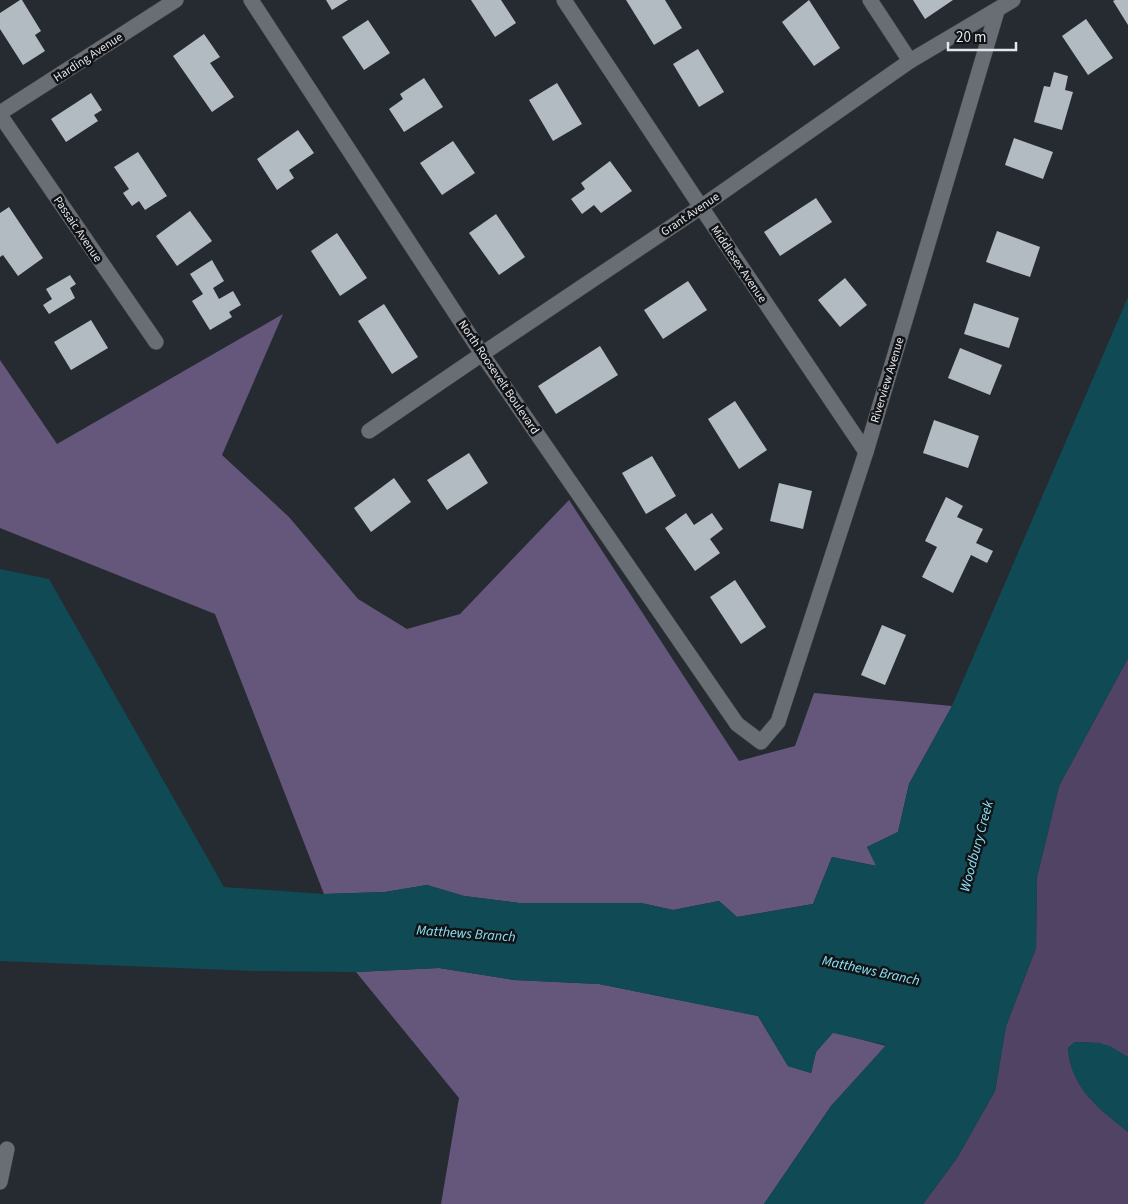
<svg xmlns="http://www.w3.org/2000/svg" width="1128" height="1204" font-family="'Source Sans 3',sans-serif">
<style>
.green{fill:#504364}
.forest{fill:#65577c}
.water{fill:#0f4a55}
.building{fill:#b2bbc1}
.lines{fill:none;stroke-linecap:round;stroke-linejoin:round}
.street-casing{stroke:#42464b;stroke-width:16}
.street{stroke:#696e75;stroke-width:15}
.labels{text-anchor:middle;stroke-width:5;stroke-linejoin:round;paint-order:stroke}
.street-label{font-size:12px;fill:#e3e6ea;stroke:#111316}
.water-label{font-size:14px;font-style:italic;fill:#8be4f8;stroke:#111316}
</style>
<rect width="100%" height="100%" fill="#262b31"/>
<!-- green -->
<path class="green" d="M1128,658V1057L1099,1043L1075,1042L1068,1048C1071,1089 1099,1108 1128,1132V1204H923L957,1158L995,1091L1006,1026L1036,948L1037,877L1059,786Z"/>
<!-- forest -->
<g class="forest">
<polygon points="283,314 222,455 289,517 358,599 407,629 460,614 569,500 739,761 795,746 814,693 952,706 909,784 898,832 867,847 877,866 832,857 813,904 737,917 719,901 673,910 641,903 519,903 464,896 427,885 385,892 324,894 215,614 0,528 0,360 57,444"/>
<polygon points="439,968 514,980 599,984 758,1016 788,1066 811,1073 816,1052 833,1032 886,1046 831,1106 764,1204 441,1204 459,1098 356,972"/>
</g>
<!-- water -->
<g class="water">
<polygon points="1128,297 1128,658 1059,786 1037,877 1036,948 1006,1026 995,1091 957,1158 923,1204 764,1204 831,1106 886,1045 833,1033 816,1052 811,1073 788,1066 758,1016 599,984 514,980 439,968 356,972 255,971 0,961 0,569 49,579 224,887 324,894 385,892 427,885 464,896 519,903 641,903 673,910 719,901 737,917 813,904 832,857 876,866 867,847 898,832 909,784 952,706"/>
<path d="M1075,1042L1099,1043L1110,1046L1128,1057V1132C1099,1108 1071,1089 1068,1048Z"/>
</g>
<!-- building -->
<g class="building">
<polygon points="20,0 22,0 41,31 35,35 45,51 23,65 0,29 0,13"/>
<polygon points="326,0 348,0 332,10"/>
<polygon points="471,0 501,0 516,23 495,37"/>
<polygon points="626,0 665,0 682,28 654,45"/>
<polygon points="809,0 840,48 814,66 782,22"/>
<polygon points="913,0 953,0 925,19"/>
<polygon points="1115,0 1128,0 1128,25 1113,1"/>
<polygon points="1086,19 1113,58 1088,75 1062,36"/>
<polygon points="368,20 390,53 364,70 342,37"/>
<polygon points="204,34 220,57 210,63 234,97 212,112 173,56"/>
<polygon points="698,49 724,92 699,107 673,64"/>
<polygon points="1054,72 1068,76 1065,90 1073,92 1062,130 1034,122 1044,86 1050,87"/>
<polygon points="424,78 443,107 404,132 389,109 403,99 400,94"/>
<polygon points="557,83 582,124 553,141 529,100"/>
<polygon points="91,93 102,110 94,115 98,121 66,142 51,119"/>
<polygon points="298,130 314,153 289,170 294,178 277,190 257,159"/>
<polygon points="1014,138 1053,152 1043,179 1005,165"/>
<polygon points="453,141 475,173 442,195 420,163"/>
<polygon points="138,152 167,196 145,210 139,201 132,206 123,193 129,189 114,167"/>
<polygon points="610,161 632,191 601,213 594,205 582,214 571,199 585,189 581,183"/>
<polygon points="816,198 832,222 780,256 764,232"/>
<polygon points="9,207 43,258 18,276 3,255 0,257 0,213"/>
<polygon points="190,211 212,241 177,266 156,236"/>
<polygon points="496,214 525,257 499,275 469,233"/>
<polygon points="997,231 1040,247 1030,277 986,262"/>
<polygon points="337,233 367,278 340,296 311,251"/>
<polygon points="212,260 224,281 213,288 219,299 233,291 241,305 229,312 232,317 210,330 192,301 203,294 190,274"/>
<polygon points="70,275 76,284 70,288 75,298 49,314 43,305 52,299 46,289"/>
<polygon points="845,278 867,305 840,327 818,300"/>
<polygon points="688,281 707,310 663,339 644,310"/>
<polygon points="974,303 1019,318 1009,348 964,334"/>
<polygon points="384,304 418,357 392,374 358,321"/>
<polygon points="91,320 108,348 71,370 54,342"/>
<polygon points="600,346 618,375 556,414 538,386"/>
<polygon points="960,348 1002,365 990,395 948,378"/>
<polygon points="735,401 767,450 739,469 708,419"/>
<polygon points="934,420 979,436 968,468 923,453"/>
<polygon points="469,453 488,483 447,510 427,480"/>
<polygon points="652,456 676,496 646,514 622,473"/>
<polygon points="394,478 411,502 371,532 354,508"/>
<polygon points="779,483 812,491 803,529 770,521"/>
<polygon points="946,497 963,506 957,517 983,529 976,543 993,551 987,563 971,555 953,593 922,577 937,547 925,541"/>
<polygon points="686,513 694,525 712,513 723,529 710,539 720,553 695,571 665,528"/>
<polygon points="735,580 766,627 741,644 710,597"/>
<polygon points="882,625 906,635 885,685 861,675"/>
</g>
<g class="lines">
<defs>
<g id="street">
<polyline points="251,0 482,354 737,724 761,742 778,722 866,452 997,11"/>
<polyline points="564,0 701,207 866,452"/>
<polyline points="870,0 910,61"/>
<polyline points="0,113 176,0"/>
<polyline points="0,115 156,342"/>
<polyline points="369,431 482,354 701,207 910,61 1013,0"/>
<polyline points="0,1182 7,1149"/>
</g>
</defs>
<!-- street casing -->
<use href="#street" class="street-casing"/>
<!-- street -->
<use href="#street" class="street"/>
</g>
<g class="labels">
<!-- street labels -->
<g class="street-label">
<text transform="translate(88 57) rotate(-33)" y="4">Harding Avenue</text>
<text transform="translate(690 214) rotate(-34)" y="4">Grant Avenue</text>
<text transform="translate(78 229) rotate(56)" y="4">Passaic Avenue</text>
<text transform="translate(739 264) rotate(56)" y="4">Middlesex Avenue</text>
<text transform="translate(499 377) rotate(56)" y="4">North Roosevelt Boulevard</text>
<text transform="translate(887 380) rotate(-73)" y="4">Riverview Avenue</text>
</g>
<!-- water labels -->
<g class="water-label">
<text transform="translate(976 846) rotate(-75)" y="5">Woodbury Creek</text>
<text transform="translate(466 933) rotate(4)" y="5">Matthews Branch</text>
<text transform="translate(871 970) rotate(12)" y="5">Matthews Branch</text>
</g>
</g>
<!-- scale -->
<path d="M948 42v8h68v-8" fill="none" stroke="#e3e6ea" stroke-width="2.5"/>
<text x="956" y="42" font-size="15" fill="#e3e6ea" stroke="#111316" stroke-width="4" paint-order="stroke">20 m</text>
</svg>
